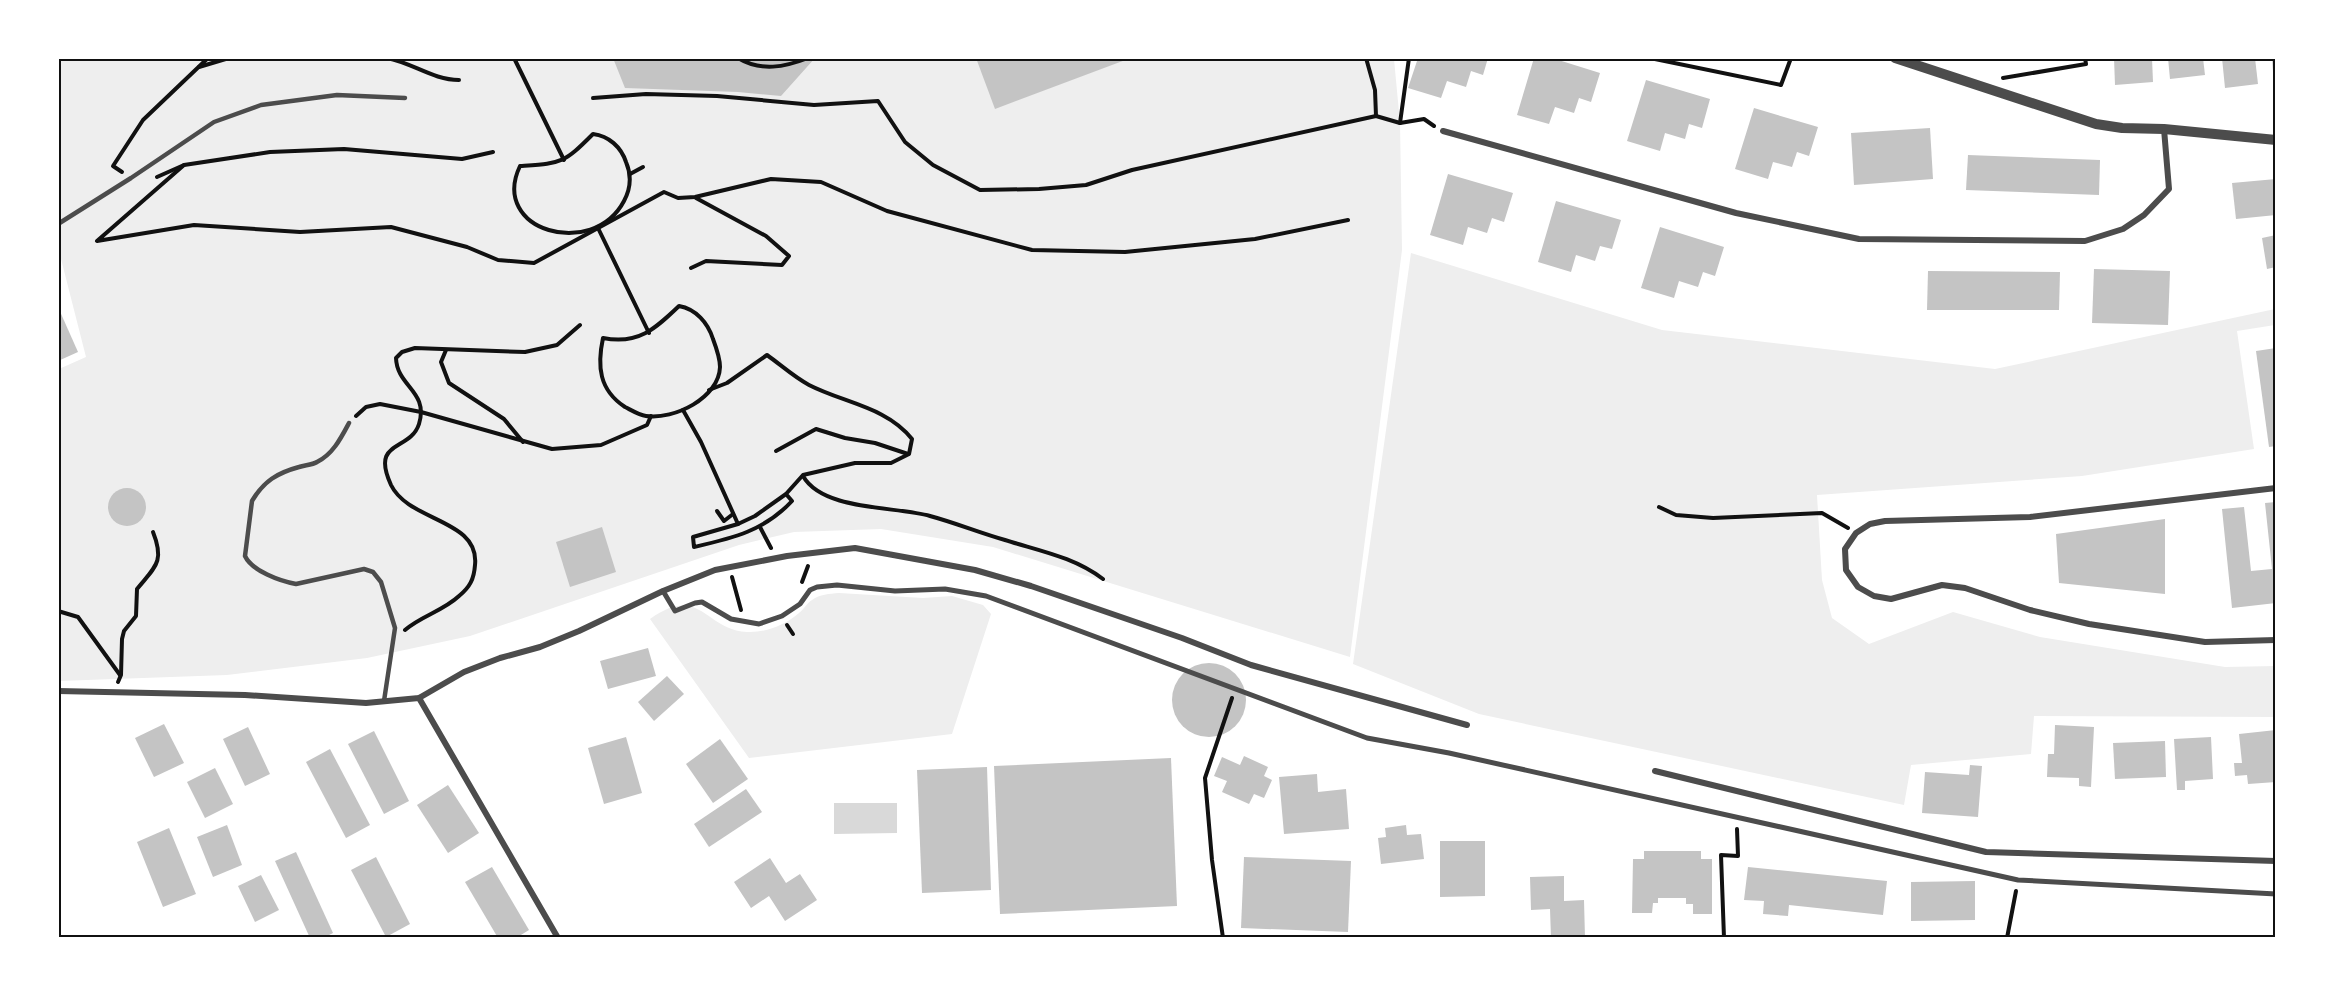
<svg xmlns="http://www.w3.org/2000/svg" width="2334" height="996" font-family="Cabin,sans-serif">
<style>
.green{fill:#eee}
.water{fill:#d9d9d9}
.building{fill:#c4c4c4}
.lines{fill:none;stroke-linecap:round;stroke-linejoin:round}
.path{stroke:#111;stroke-width:4}
.service{stroke:#4c4c4c;stroke-width:4.5}
.pedestrian{stroke:#4c4c4c;stroke-width:5}
.minor{stroke:#4c4c4c;stroke-width:6}
.tertiary{stroke:#4c4c4c;stroke-width:10}
.neatline{fill:none;stroke:#111;stroke-width:2}
</style>
<rect width="100%" height="100%" fill="#fff"/>
<!-- green -->
<g class="green">
<polygon points="58,59 1394,59 1400,123 1402,250 1350,657 993,547 881,529 794,532 739,545 470,636 367,658 227,675 59,681 59,369 86,357 59,251"/>
<polygon points="1411,253 1662,330 1995,369 2275,309 2275,325 2237,331 2254,449 2082,476 1817,495 1822,580 1832,618 1869,644 1953,612 2040,637 2225,667 2275,666 2275,717 2034,716 2031,754 1911,765 1904,805 1479,714 1353,664"/>
<path d="M839,593L923,598L952,596L983,605L991,614L952,734L749,758L650,619C700,583 705,630 747,632C766,633 785,625 799,613C804,609 807,603 812,600C820,594 829,594 839,593Z"/>
</g>
<!-- water -->
<polygon class="water" points="834,803 897,803 897,833 834,834"/>
<!-- building -->
<g class="building">
<polygon points="613,58 815,58 781,96 738,92 625,88"/>
<polygon points="976,58 1128,58 1128,59 995,109"/>
<polygon points="1418,58 1488,58 1483,75 1471,71 1466,87 1447,81 1441,98 1408,88"/>
<polygon points="1534,58 1552,58 1600,73 1591,102 1579,98 1574,113 1555,107 1549,124 1517,115"/>
<polygon points="2114,58 2152,58 2153,82 2115,85"/>
<polygon points="2168,58 2203,58 2205,75 2170,79"/>
<polygon points="2222,58 2255,58 2258,84 2225,88"/>
<polygon points="2272,58 2276,58 2276,86 2274,86"/>
<polygon points="1646,80 1710,99 1702,128 1689,124 1685,139 1665,133 1660,151 1627,141"/>
<polygon points="1754,108 1818,127 1809,156 1797,152 1792,167 1773,162 1768,179 1735,169"/>
<polygon points="1930,128 1933,179 1854,185 1851,133"/>
<polygon points="1968,155 2100,160 2099,195 1966,190"/>
<polygon points="1448,174 1513,193 1504,222 1492,218 1487,233 1468,227 1463,245 1430,235"/>
<polygon points="2276,179 2276,215 2236,219 2232,183"/>
<polygon points="1556,201 1621,220 1612,249 1600,246 1595,261 1576,255 1571,272 1538,262"/>
<polygon points="1660,227 1724,247 1715,276 1703,272 1698,287 1679,281 1674,298 1641,288"/>
<polygon points="2276,235 2276,267 2267,269 2262,238"/>
<polygon points="2094,269 2170,271 2168,325 2092,323"/>
<polygon points="1928,271 2060,272 2059,310 1927,310"/>
<polygon points="58,307 78,352 58,361"/>
<polygon points="2276,348 2276,446 2269,447 2256,351"/>
<circle cx="127" cy="507" r="19"/>
<polygon points="2276,502 2276,603 2232,608 2222,509 2244,507 2251,571 2272,569 2265,503"/>
<polygon points="2165,519 2165,594 2059,583 2056,534"/>
<polygon points="602,527 616,572 570,587 556,542"/>
<polygon points="648,648 656,676 608,689 600,661"/>
<circle cx="1209" cy="700" r="37"/>
<polygon points="667,676 684,694 654,721 638,702"/>
<polygon points="164,724 184,763 154,777 135,738"/>
<polygon points="2055,725 2094,727 2091,787 2079,786 2079,778 2047,777 2048,754 2054,754"/>
<polygon points="248,727 270,774 245,786 223,739"/>
<polygon points="2276,730 2276,782 2248,784 2247,775 2235,776 2234,763 2242,763 2239,734"/>
<polygon points="374,731 409,801 384,814 348,744"/>
<polygon points="626,737 642,793 604,804 588,748"/>
<polygon points="2211,737 2213,779 2185,781 2185,790 2177,790 2174,739"/>
<polygon points="720,739 748,779 713,803 686,764"/>
<polygon points="2165,741 2166,777 2115,779 2113,743"/>
<polygon points="330,749 370,825 346,838 306,762"/>
<polygon points="1244,756 1268,767 1264,776 1272,780 1264,798 1254,794 1249,804 1222,792 1227,781 1214,776 1222,757 1240,765"/>
<polygon points="1171,758 1177,906 1000,914 994,766"/>
<polygon points="1970,765 1982,766 1978,817 1922,813 1925,772 1969,775"/>
<polygon points="987,767 991,890 922,893 917,770"/>
<polygon points="215,768 233,804 205,818 187,782"/>
<polygon points="1317,774 1318,792 1346,789 1349,829 1284,834 1279,777"/>
<polygon points="448,785 479,833 448,853 417,805"/>
<polygon points="746,789 762,812 709,847 694,824"/>
<polygon points="227,825 242,865 213,877 197,837"/>
<polygon points="1406,825 1407,835 1421,834 1424,859 1381,864 1378,838 1386,837 1385,828"/>
<polygon points="169,828 196,894 163,907 137,842"/>
<polygon points="1440,841 1485,841 1485,896 1440,897"/>
<polygon points="1644,851 1701,851 1701,859 1712,859 1712,914 1693,914 1693,904 1686,904 1686,898 1658,898 1658,903 1653,903 1652,913 1632,913 1633,859 1644,859"/>
<polygon points="296,852 333,933 323,938 310,938 275,861"/>
<polygon points="376,857 410,924 386,937 351,870"/>
<polygon points="1244,857 1351,861 1348,932 1241,928"/>
<polygon points="770,858 786,883 800,874 817,900 785,921 769,896 751,908 734,882"/>
<polygon points="492,867 529,930 516,938 498,938 465,882"/>
<polygon points="1748,867 1887,881 1883,915 1789,905 1788,916 1763,914 1764,901 1744,900"/>
<polygon points="261,875 279,910 255,922 238,886"/>
<polygon points="1564,876 1564,901 1584,900 1585,938 1551,938 1550,909 1531,910 1530,877"/>
<polygon points="1975,881 1975,920 1911,921 1911,882"/>
</g>
<g class="lines">
<!-- path -->
<g class="path">
<path d="M387,58C413,63 433,80 459,80"/>
<polyline points="474,58 488,58"/>
<polyline points="514,58 564,160"/>
<path d="M738,58C761,72 785,67 808,58"/>
<polyline points="1366,58 1375,90 1376,116"/>
<polyline points="1650,58 1781,85 1791,58"/>
<polyline points="199,67 229,58"/>
<polyline points="2003,78 2086,64 2085,58"/>
<polyline points="593,98 646,94 717,96 814,105 878,101 905,142 933,165 980,190 1039,189 1086,185 1132,170 1376,116 1400,123 1424,119 1434,126"/>
<polyline points="1400,123 1409,58"/>
<path d="M593,134C609,136 621,147 626,162C632,176 631,188 624,201C593,260 489,231 520,166C562,163 563,164 593,134Z"/>
<polyline points="184,165 97,241 194,225 300,232 391,227 467,247 498,260 534,263 664,192 678,198 695,197 771,179 821,182 887,211 1032,250 1125,252 1255,239 1348,220"/>
<polyline points="122,172 113,166 143,120 208,58"/>
<polyline points="630,174 643,167"/>
<polyline points="157,177 184,165 270,152 344,149 462,159 493,152"/>
<polyline points="598,228 649,333"/>
<polyline points="691,268 706,261 782,265 789,256 766,236 696,198"/>
<path d="M679,306C696,309 708,323 713,339C716,347 720,358 720,367C719,398 674,420 646,416C639,415 631,410 625,407C599,390 597,366 603,338C638,345 655,329 679,306Z"/>
<polyline points="446,350 441,362 449,383 504,419 523,442"/>
<path d="M709,390L727,383L767,355C781,365 794,377 809,385C844,403 887,407 912,439L909,454L891,463H855L803,475L786,494L755,516L738,524L693,537L694,547C733,538 764,531 792,501L786,494"/>
<polyline points="683,410 701,442 738,524"/>
<polyline points="356,416 366,407 380,404 421,412 552,449 601,445 647,425 651,416"/>
<polyline points="776,451 816,429 845,438 875,443 908,454"/>
<path d="M803,476C823,511 895,506 930,516C956,523 980,533 1005,540C1040,551 1074,557 1103,579"/>
<polyline points="1659,507 1676,515 1713,518 1822,513 1848,528"/>
<polyline points="717,511 724,521 733,514"/>
<polyline points="760,527 771,548"/>
<polyline points="732,577 741,610"/>
<polyline points="802,582 808,566"/>
<polyline points="58,611 78,617 120,675"/>
<polyline points="787,625 793,634"/>
<path d="M405,630C421,616 443,611 459,596C470,587 474,579 475,565C480,519 409,522 391,485C370,439 410,452 419,424C429,391 397,387 396,358L402,352L415,348L525,352L557,345L580,325"/>
<path d="M118,682L121,675L122,639L124,631L136,616L137,589C155,567 165,562 153,532"/>
<polyline points="1223,938 1212,860 1205,778 1232,698"/>
<polyline points="1724,938 1721,855 1738,856 1737,829"/>
<polyline points="2007,938 2016,891"/>
</g>
<!-- service -->
<g class="service">
<polyline points="58,224 131,178 214,122 261,105 337,95 405,98"/>
<path d="M349,423C341,438 333,454 317,462C312,465 305,465 299,467C277,473 264,481 252,501L245,556C252,571 280,581 296,584L364,569L373,572L381,582L395,628L384,701"/>
</g>
<!-- pedestrian -->
<polyline class="pedestrian" points="663,591 675,611 695,603 702,602 731,619 759,624 782,616 800,604 810,590 817,587 837,585 895,591 945,589 986,596 1367,738 1449,753 2018,880 2276,894"/>
<!-- minor -->
<g class="minor">
<polyline points="1443,131 1736,213 1859,239 2085,241 2123,229 2144,215 2169,189 2164,129"/>
<polyline points="2276,488 2030,517 1885,521 1870,524 1856,533 1845,549 1846,570 1858,587 1874,596 1891,599 1942,585 1965,588 2030,610 2089,624 2205,642 2276,640"/>
<polyline points="58,691 245,695 366,703 419,698 464,672 500,658 540,647 579,631 663,591 715,570 787,556 855,548 975,570 1031,586 1182,638 1251,665 1467,725"/>
<polyline points="419,698 558,938"/>
<polyline points="1655,771 1986,852 2276,861"/>
</g>
<!-- tertiary -->
<polyline class="tertiary" points="1895,58 2096,124 2122,128 2164,129 2276,140"/>
</g>
<!-- border -->
<rect width="2334" height="996" fill="none" stroke="#ffffff" stroke-width="120"/>
<rect x="60" y="60" width="2214" height="876" class="neatline"/>
</svg>
